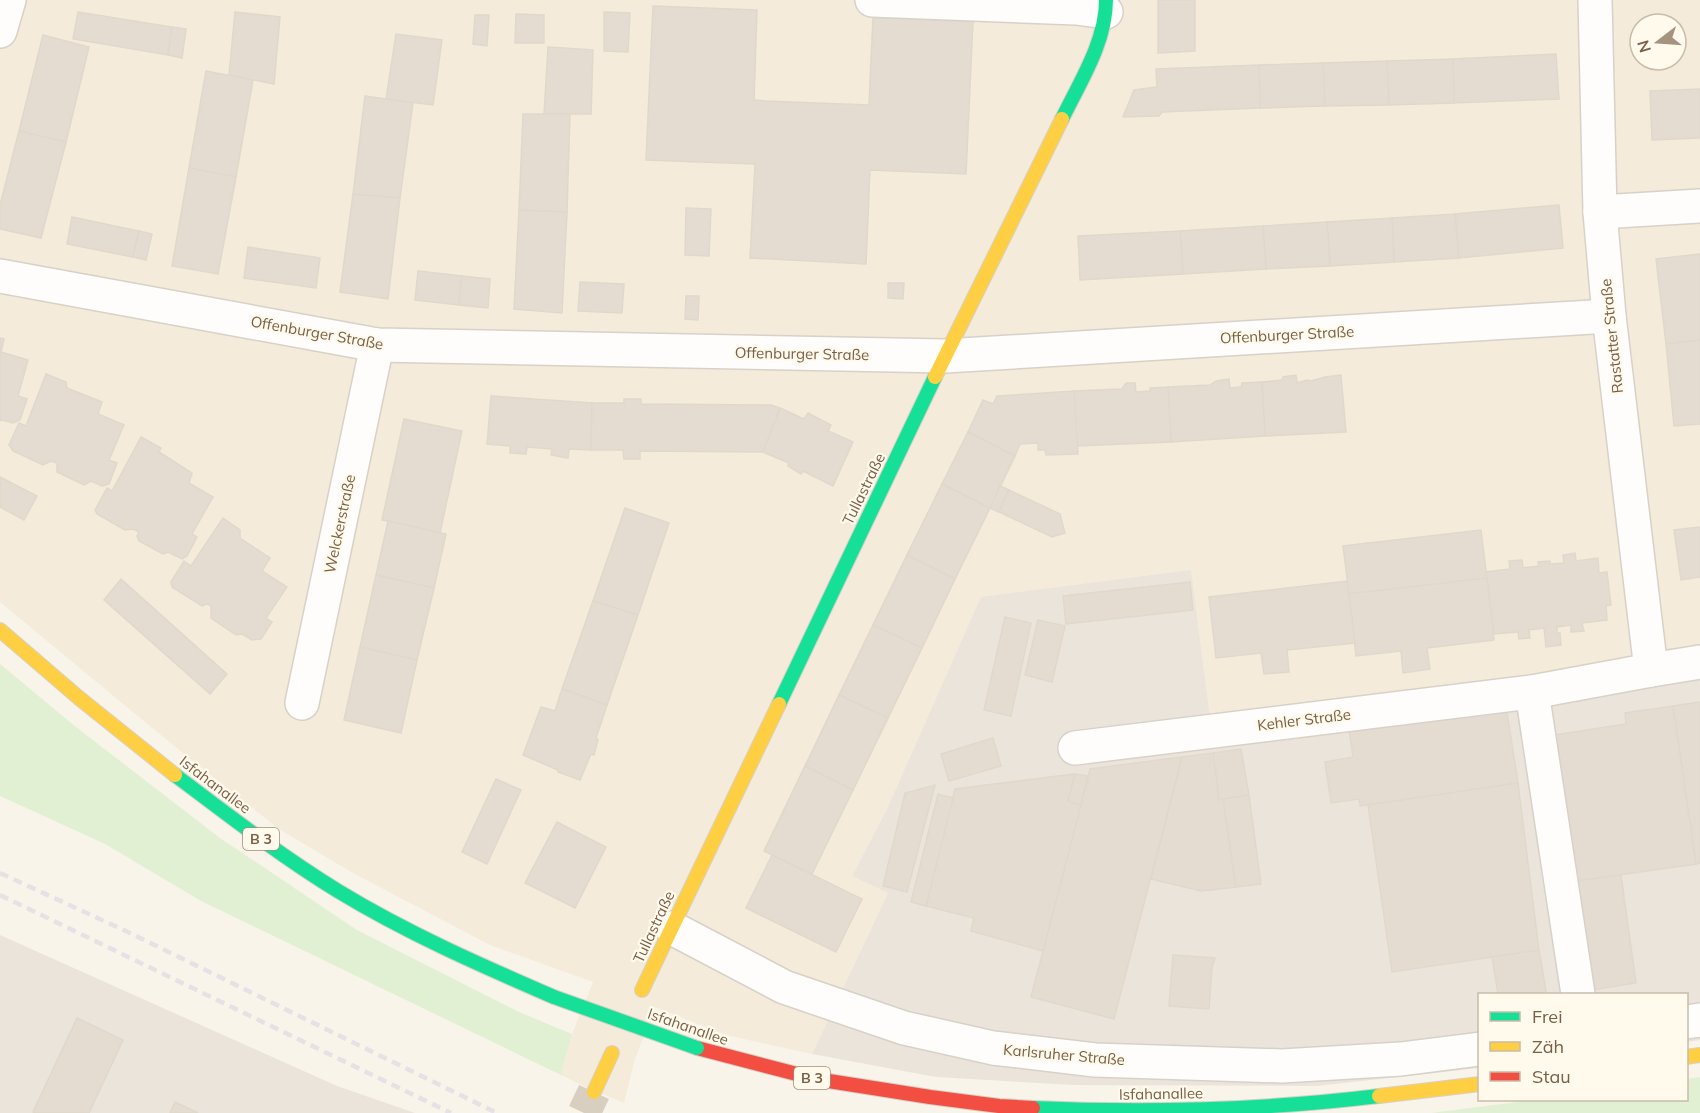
<svg xmlns="http://www.w3.org/2000/svg" width="1700" height="1113" font-family="Mulish,sans-serif">
<style>
.residential{fill:#f4ebda;fill-rule:evenodd}
.industrial{fill:#ebe4db}
.green{fill:#e1f0d3}
.building{fill:#e5dcd1;stroke:#e1d8cc;stroke-width:1.5}
.lines{fill:none;stroke-linecap:round;stroke-linejoin:round}
.secondary-tunnel{stroke:#d8cfc1;stroke-width:33;stroke-dasharray:33 16;stroke-linecap:butt}
.street-casing{stroke:#d7d1c8;stroke-width:36}
.fast-casing{stroke:#d7d0c6;stroke-width:16}
.slow-casing{stroke:#d7d0c6;stroke-width:16}
.jam-casing{stroke:#d7d0c6;stroke-width:16}
.street{stroke:#fefdfc;stroke-width:33}
.fast{stroke:#16e098;stroke-width:14}
.slow{stroke:#ffcf43;stroke-width:14}
.jam{stroke:#f24e42;stroke-width:14}
.rail{stroke:#e5e1e5;stroke-width:4.5;stroke-dasharray:9 6;stroke-linecap:butt}
.fast-bridge-casing{stroke:#d7cfc5;stroke-width:16;stroke-linecap:butt}
.fast-bridge{stroke:#16e098;stroke-width:14}
.labels{text-anchor:middle;stroke-width:4.5;stroke-linejoin:round;paint-order:stroke}
.shield{fill:#fffaec;stroke:#a18e78;stroke-width:1.5}
.shield-label{font-size:14px;font-weight:bold;fill:#795f47}
.street-label{font-size:15px;fill:#795f47;stroke:#fffaec}
</style>
<rect width="100%" height="100%" fill="#f8f4ea"/>
<!-- residential -->
<path class="residential" d="M0,0H1700V679L888,807L852,876L888,893L812,1054L726,1035L655,1007L635,1059L624,1103L590,1089L561,1075L572,1034L593,982L490,945L353,873L279,829L168,741L0,602ZM1640,24H1676V60H1640Z"/>
<!-- industrial -->
<g class="industrial">
<polygon points="1191,570 1212,735 1654,686 1700,679 1700,1040 1687,1042 1686,994 1480,994 1479,1068 1317,1086 1074,1085 936,1077 812,1054 888,893 852,876 888,807 981,597"/>
<polygon points="0,935 337,1086 415,1113 0,1113"/>
</g>
<!-- green -->
<g class="green">
<polygon points="0,664 76,727 220,838 357,930 519,1012 572,1034 561,1075 201,901 105,844 0,796"/>
<polygon points="1700,1077 1700,1113 1431,1113 1533,1100 1686,1100 1687,1079"/>
</g>
<!-- building -->
<g class="building">
<polygon points="1158,0 1195,0 1195,51 1158,53"/>
<polygon points="653,6 757,10 754,100 766,101 869,105 873,17 973,22 966,174 870,170 866,264 750,258 755,164 646,160"/>
<polygon points="78,12 172,27 168,55 73,39"/>
<polygon points="235,12 280,17 274,84 229,75"/>
<polygon points="604,12 630,13 628,52 604,51"/>
<polygon points="516,14 544,15 544,43 515,43"/>
<polygon points="475,15 489,15 487,46 473,44"/>
<polygon points="172,27 186,29 182,58 168,55"/>
<polygon points="396,34 442,40 433,105 386,99"/>
<polygon points="43,35 89,47 66,142 19,131"/>
<polygon points="548,47 593,50 591,114 544,114"/>
<polygon points="1556,54 1559,99 1454,103 1453,59"/>
<polygon points="1453,59 1454,103 1389,105 1387,61"/>
<polygon points="1387,61 1389,105 1325,106 1323,63"/>
<polygon points="1323,63 1325,106 1260,108 1259,65"/>
<polygon points="1259,65 1260,108 1162,112 1159,116 1123,117 1134,90 1157,87 1156,69"/>
<polygon points="206,71 253,80 236,177 189,168"/>
<polygon points="1700,89 1700,138 1652,140 1650,91"/>
<polygon points="365,96 413,103 400,198 353,194"/>
<polygon points="523,114 570,114 567,212 519,210"/>
<polygon points="19,131 66,142 41,238 0,229 0,205"/>
<polygon points="189,168 236,177 218,274 172,266"/>
<polygon points="353,194 400,198 388,299 340,292"/>
<polygon points="1559,205 1563,248 1459,258 1455,214"/>
<polygon points="686,208 711,209 709,256 685,255"/>
<polygon points="519,210 567,212 562,313 514,309"/>
<polygon points="1455,214 1459,258 1394,262 1392,218"/>
<polygon points="72,217 139,231 133,257 67,244"/>
<polygon points="1392,218 1394,262 1330,266 1327,222"/>
<polygon points="1327,222 1330,266 1266,269 1263,226"/>
<polygon points="1263,226 1266,269 1183,274 1180,231"/>
<polygon points="139,231 152,234 146,260 133,257"/>
<polygon points="1180,231 1183,274 1080,280 1078,236"/>
<polygon points="248,247 320,258 316,288 244,278"/>
<polygon points="1700,254 1700,340 1666,344 1656,259"/>
<polygon points="418,271 462,276 459,305 415,300"/>
<polygon points="462,276 490,279 488,308 459,305"/>
<polygon points="580,282 624,284 622,313 578,311"/>
<polygon points="888,283 904,283 903,299 888,298"/>
<polygon points="686,296 699,296 698,320 685,319"/>
<polygon points="0,338 4,339 1,352 28,360 18,396 27,399 20,420 13,423 2,420 0,421"/>
<polygon points="1700,340 1700,424 1674,426 1666,344"/>
<polygon points="46,374 66,382 67,388 102,402 98,414 124,425 109,460 117,463 109,484 102,486 91,481 84,485 57,472 57,463 51,461 43,465 13,451 9,445 19,423 26,426"/>
<polygon points="1296,375 1297,383 1307,380 1311,381 1325,377 1341,375 1346,432 1265,436 1262,382 1282,380 1283,377"/>
<polygon points="1229,379 1230,388 1241,387 1242,383 1262,382 1265,436 1171,442 1168,387 1210,385 1216,381"/>
<polygon points="1126,383 1135,383 1136,392 1150,391 1150,388 1168,387 1171,442 1077,446 1074,391 1122,389"/>
<polygon points="1074,391 1078,454 1046,455 1045,450 1038,450 1038,443 1020,444 1015,456 968,432 983,400 993,404 997,396"/>
<polygon points="491,396 592,403 591,450 569,449 568,458 551,455 552,449 527,447 526,454 510,453 510,446 487,444"/>
<polygon points="624,399 641,399 641,404 771,405 780,408 763,452 640,451 640,459 624,459 623,450 591,450 592,403 624,403"/>
<polygon points="780,408 804,419 808,413 831,425 828,431 853,442 833,486 803,471 801,474 788,466 789,463 763,452"/>
<polygon points="404,419 462,431 440,533 382,520"/>
<polygon points="968,432 1015,456 990,508 942,484"/>
<polygon points="141,437 161,448 159,452 192,473 189,483 213,497 192,534 197,537 187,556 182,559 168,552 163,554 139,541 137,536 139,532 133,529 125,530 97,514 95,510 107,488 112,491"/>
<polygon points="0,477 37,496 24,520 0,507"/>
<polygon points="942,484 990,508 955,579 907,555"/>
<polygon points="1000,486 1009,490 999,512 990,508"/>
<polygon points="1009,490 1060,514 1065,533 1052,537 999,512"/>
<polygon points="625,508 669,523 638,615 593,601"/>
<polygon points="223,518 240,530 240,538 270,558 262,571 287,587 266,618 272,622 261,639 252,640 242,634 236,635 211,618 211,606 207,604 202,606 172,587 171,582 184,561 191,566"/>
<polygon points="388,521 446,534 434,588 376,575"/>
<polygon points="1700,527 1700,577 1681,580 1674,530"/>
<polygon points="1481,530 1487,578 1349,594 1343,546"/>
<polygon points="1575,553 1576,561 1598,558 1599,573 1607,572 1611,605 1606,606 1607,620 1582,623 1584,631 1571,632 1571,625 1557,627 1557,633 1560,633 1561,645 1546,647 1544,628 1529,630 1530,638 1519,639 1518,632 1494,634 1486,572 1510,569 1509,561 1522,560 1523,568 1539,566 1538,562 1550,561 1550,564 1564,563 1563,555"/>
<polygon points="907,555 955,579 922,648 873,625"/>
<polygon points="376,575 434,588 417,660 360,647"/>
<polygon points="1487,578 1494,640 1427,648 1430,669 1403,673 1401,651 1356,656 1349,594"/>
<polygon points="121,579 227,674 210,694 104,600"/>
<polygon points="1347,581 1355,643 1287,650 1289,672 1264,674 1261,653 1216,658 1209,597"/>
<polygon points="1190,582 1193,610 1066,624 1063,596"/>
<polygon points="593,601 638,615 607,705 562,689"/>
<polygon points="1005,617 1031,623 1011,716 984,710"/>
<polygon points="1038,620 1065,626 1052,682 1025,675"/>
<polygon points="873,625 922,648 888,718 839,695"/>
<polygon points="360,647 417,660 401,733 344,720"/>
<polygon points="562,689 607,705 596,738 598,740 594,755 591,754 580,780 558,772 558,770 523,755 541,707 555,711"/>
<polygon points="839,695 888,718 853,790 805,766"/>
<polygon points="1700,702 1700,863 1696,864 1673,706"/>
<polygon points="1506,706 1518,783 1360,806 1359,799 1331,803 1325,762 1353,757 1349,730"/>
<polygon points="1673,706 1696,864 1577,881 1555,735 1626,724 1625,713"/>
<polygon points="993,738 1001,766 949,781 941,754"/>
<polygon points="1241,749 1249,795 1219,800 1213,753"/>
<polygon points="1213,753 1219,800 1223,799 1236,887 1201,891 1151,879 1182,757"/>
<polygon points="1182,757 1114,1019 1031,997 1090,769"/>
<polygon points="805,766 853,790 812,874 764,851"/>
<polygon points="1075,774 1068,801 1081,805 1043,951 971,931 974,918 926,906 955,789"/>
<polygon points="1075,774 1088,776 1081,805 1068,801"/>
<polygon points="496,779 521,790 487,864 462,852"/>
<polygon points="1518,783 1539,950 1392,972 1368,805"/>
<polygon points="935,785 907,892 883,886 905,793"/>
<polygon points="938,794 953,798 926,906 911,902"/>
<polygon points="1249,795 1261,884 1236,887 1223,799"/>
<polygon points="557,822 606,847 575,908 525,883"/>
<polygon points="772,855 862,899 836,952 746,908"/>
<polygon points="1621,875 1636,983 1593,990 1577,881"/>
<polygon points="1539,950 1546,991 1543,994 1498,994 1492,957"/>
<polygon points="1173,955 1215,958 1212,967 1209,1009 1169,1006"/>
<polygon points="77,1018 123,1040 89,1113 35,1113 33,1112"/>
<polygon points="175,1102 198,1113 170,1113"/>
</g>
<g class="lines">
<!-- secondary-tunnel -->
<polyline class="secondary-tunnel" points="584,1113 594,1092"/>
<defs>
<g id="street">
<polyline points="872,0 1076,8 1106,12"/>
<polyline points="1595,0 1600,212 1609,316 1651,670"/>
<polyline points="0,31 9,0"/>
<polyline points="1600,212 1700,206"/>
<polyline points="0,276 377,345 945,356 1609,316"/>
<polyline points="1532,692 1578,994"/>
<polyline points="302,703 377,345"/>
<polyline points="1075,748 1532,692 1651,670 1700,662"/>
<polyline points="672,928 784,987 904,1028 993,1048 1095,1060 1282,1066 1401,1059 1480,1049"/>
<polyline points="1686,1022 1700,1020"/>
</g>
<g id="fast">
<path d="M1062,119C1080,82 1106,42 1106,0"/>
<polyline points="779,704 935,377"/>
<path d="M175,775C228,815 281,856 338,891C407,933 480,965 554,997"/>
<path d="M1033,1108C1149,1113 1264,1110 1379,1096"/>
</g>
<g id="slow">
<polyline points="935,377 1062,119"/>
<polyline points="0,630 79,698 175,775"/>
<polyline points="642,990 779,704"/>
<polyline points="1686,1057 1700,1055"/>
<polyline points="594,1092 612,1053"/>
<polyline points="1379,1096 1480,1084"/>
</g>
<polyline id="jam" points="697,1048 816,1079 930,1097 999,1106 1033,1108"/>
</defs>
<!-- street casing -->
<use href="#street" class="street-casing"/>
<!-- fast casing -->
<use href="#fast" class="fast-casing"/>
<!-- slow casing -->
<use href="#slow" class="slow-casing"/>
<!-- jam casing -->
<use href="#jam" class="jam-casing"/>
<!-- street -->
<use href="#street" class="street"/>
<!-- fast -->
<use href="#fast" class="fast"/>
<!-- slow -->
<use href="#slow" class="slow"/>
<!-- jam -->
<use href="#jam" class="jam"/>
<!-- rail -->
<g class="rail">
<polyline points="0,873 130,933 497,1113"/>
<polyline points="0,895 451,1113"/>
</g>
<defs>
<polyline id="fast-bridge" points="554,997 697,1048"/>
</defs>
<!-- fast-bridge casing -->
<use href="#fast-bridge" class="fast-bridge-casing"/>
<!-- fast-bridge -->
<use href="#fast-bridge" class="fast-bridge"/>
</g>
<g class="labels">
<!-- shield labels -->
<g class="shield">
<rect x="243" y="828" width="36" height="22" rx="4.5"/>
<rect x="794" y="1067" width="36" height="22" rx="4.5"/>
</g>
<g class="shield-label">
<text x="261" y="844">B 3</text>
<text x="812" y="1083">B 3</text>
</g>
<!-- street labels -->
<g class="street-label">
<text transform="translate(317 333) rotate(10)" y="5">Offenburger Straße</text>
<text transform="translate(1287 335) rotate(-3)" y="5">Offenburger Straße</text>
<text transform="translate(1612 336) rotate(-96)" y="5">Rastatter Straße</text>
<text transform="translate(802 354) rotate(1)" y="5">Offenburger Straße</text>
<text transform="translate(864 489) rotate(-64)" y="5">Tullastraße</text>
<text transform="translate(340 524) rotate(-78)" y="5">Welckerstraße</text>
<text transform="translate(1304 720) rotate(-7)" y="5">Kehler Straße</text>
<text transform="translate(215 785) rotate(37)" y="5">Isfahanallee</text>
<text transform="translate(654 927) rotate(-65)" y="5">Tullastraße</text>
<text transform="translate(688 1027) rotate(19)" y="5">Isfahanallee</text>
<text transform="translate(1064 1055) rotate(5)" y="5">Karlsruher Straße</text>
<text transform="translate(1161 1094) rotate(-1)" y="5">Isfahanallee</text>
</g>
</g>
<!-- legend -->
<rect x="1478" y="993" width="210" height="108" fill="#fffaec" stroke="#c9bcaa" stroke-width="1.5"/>
<rect x="1490" y="1012" width="30" height="9" fill="#16e098" stroke="#c9bcaa" stroke-width="1.5"/>
<text x="1532" y="1023" font-size="18" fill="#795f47">Frei</text>
<rect x="1490" y="1042" width="30" height="9" fill="#ffcf43" stroke="#c9bcaa" stroke-width="1.5"/>
<text x="1532" y="1053" font-size="18" fill="#795f47">Zäh</text>
<rect x="1490" y="1072" width="30" height="9" fill="#f24e42" stroke="#c9bcaa" stroke-width="1.5"/>
<text x="1532" y="1083" font-size="18" fill="#795f47">Stau</text>
<!-- north arrow -->
<g transform="translate(1658 42) rotate(253)"><circle r="28" fill="#fffaec" stroke="#c9bcaa" stroke-width="1.5"/>
<path d="M0-4.5L10 22L0 15L-10 22Z" fill="#a59380"/>
<text y="-9" font-size="16" font-weight="bold" text-anchor="middle" fill="#795f47">N</text>
</g>
</svg>
